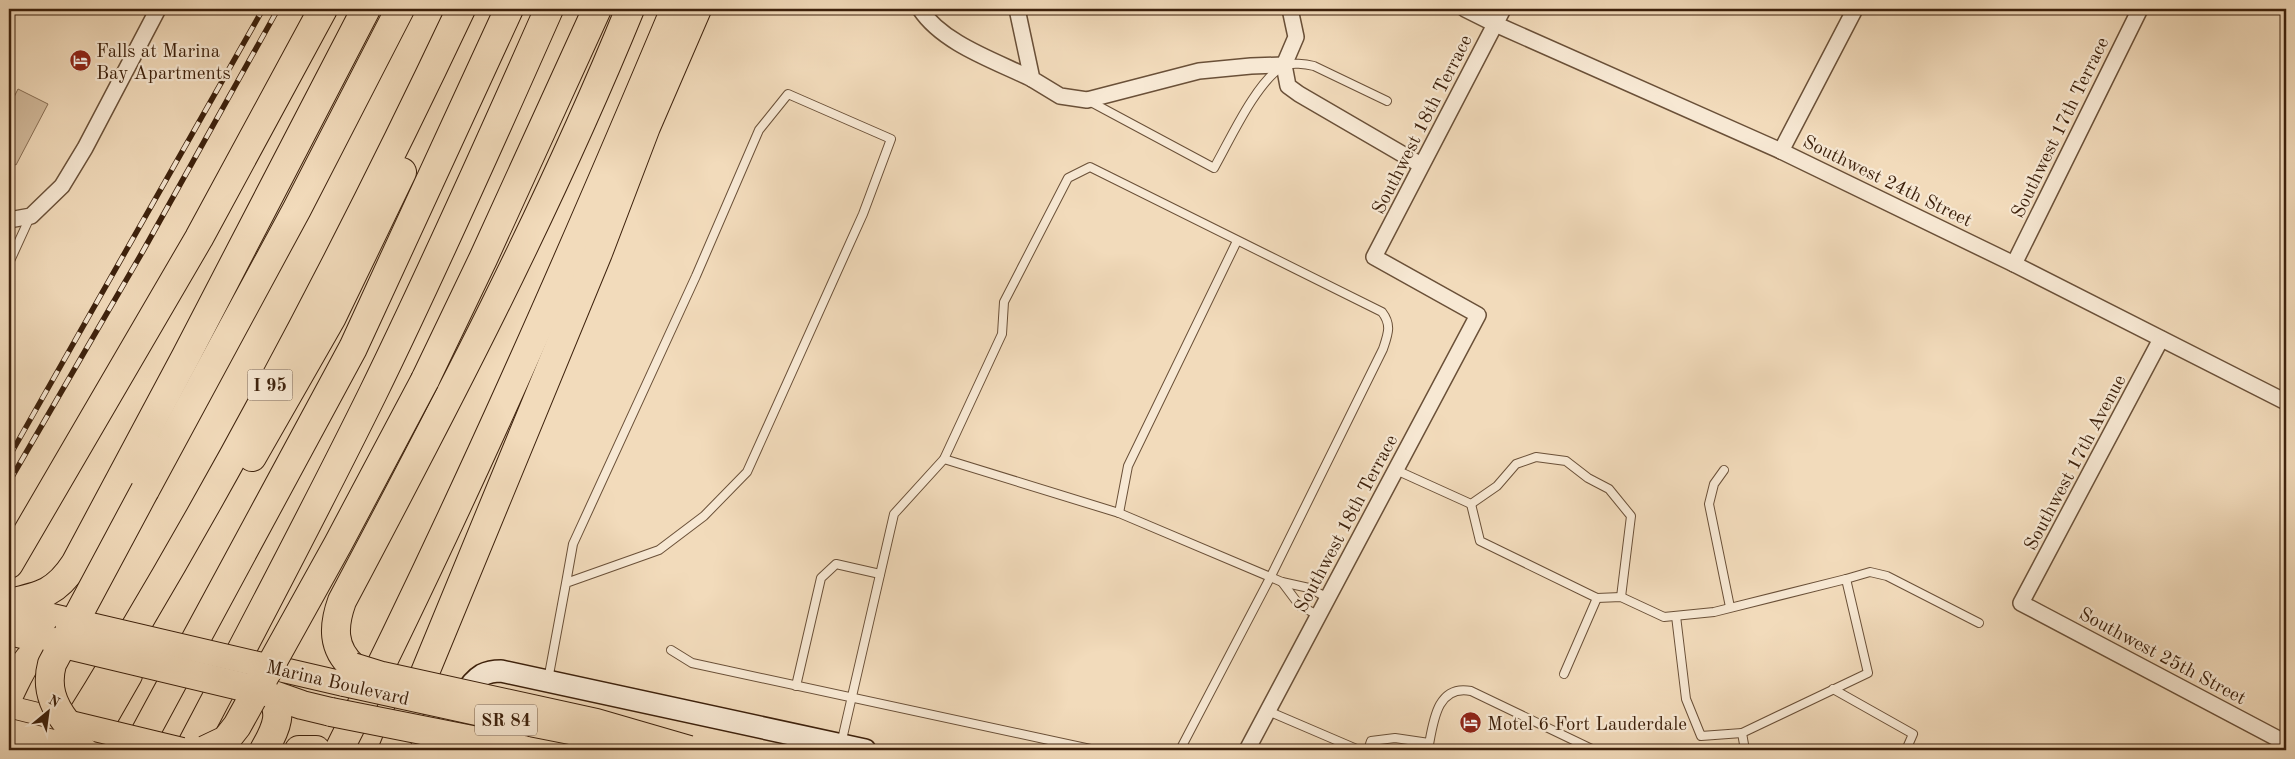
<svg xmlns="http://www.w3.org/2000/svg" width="2295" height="759" font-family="'Old Standard TT',serif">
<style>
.green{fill:#d3bb9d;stroke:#886e54}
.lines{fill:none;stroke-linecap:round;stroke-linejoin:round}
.service-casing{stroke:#6a5038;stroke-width:10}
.minor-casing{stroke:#6a5038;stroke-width:18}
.secondary-casing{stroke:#3d210c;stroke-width:24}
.primary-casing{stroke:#3d210c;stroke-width:26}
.motorway-casing{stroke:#3d210c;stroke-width:30}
.service{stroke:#f7e8d3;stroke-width:8}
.minor{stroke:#f7e8d3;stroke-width:15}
.secondary{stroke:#f7e8d3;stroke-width:21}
.primary{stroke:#f2dbbb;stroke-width:24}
.motorway{stroke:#f2dbbb;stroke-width:28}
.rail-casing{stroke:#3d210c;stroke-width:5.5}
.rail{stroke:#f7e8d3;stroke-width:4;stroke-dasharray:11;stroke-linecap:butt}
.primary-bridge-casing{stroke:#3d210c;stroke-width:26;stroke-linecap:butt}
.motorway-bridge-casing{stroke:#3d210c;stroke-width:30;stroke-linecap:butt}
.primary-bridge{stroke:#f2dbbb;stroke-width:24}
.motorway-bridge{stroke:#f2dbbb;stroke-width:28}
.labels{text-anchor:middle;stroke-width:4.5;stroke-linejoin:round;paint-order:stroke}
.shield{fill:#f7e8d3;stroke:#755d48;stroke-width:1}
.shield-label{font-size:18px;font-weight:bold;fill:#3d210c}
.poi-label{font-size:19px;fill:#3d210c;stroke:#f7e8d3;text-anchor:start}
.street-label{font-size:19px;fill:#3d210c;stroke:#f7e8d3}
</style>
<rect width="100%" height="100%" fill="#f2dbbb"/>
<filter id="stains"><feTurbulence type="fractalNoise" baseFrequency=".004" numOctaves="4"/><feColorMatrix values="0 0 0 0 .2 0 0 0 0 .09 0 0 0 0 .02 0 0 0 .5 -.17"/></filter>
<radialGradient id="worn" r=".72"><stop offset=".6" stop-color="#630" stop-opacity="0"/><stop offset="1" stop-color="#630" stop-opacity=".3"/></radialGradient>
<!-- green -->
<polygon class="green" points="18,89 48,104 16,165 9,162 9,107"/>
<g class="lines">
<defs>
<g id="service">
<path d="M1089,101L1214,168C1230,140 1256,82 1283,66C1291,62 1306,64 1314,66L1387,101"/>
<polyline points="9,263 30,217"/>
<polyline points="944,459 1119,513 1282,582 1309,588 1328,598"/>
<polyline points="1396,470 1471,504 1497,486 1516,464 1536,457 1566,461 1588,478 1609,489 1631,516 1621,597"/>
<polyline points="1724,470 1714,484 1709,504 1730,607"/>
<polyline points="1471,504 1480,541 1597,598 1621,597 1664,617 1714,612 1846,579 1868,673 1742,733 1745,750"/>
<polyline points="1119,513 1128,466 1237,241"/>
<polyline points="1846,579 1870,572 1887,576 1979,623"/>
<polyline points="1282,582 1300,606 1318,615"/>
<polyline points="1676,616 1686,699 1701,736 1742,733"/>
<polyline points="671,650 692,663 1095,750"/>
<polyline points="1564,674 1597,598"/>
<polyline points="548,680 566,583 659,550 704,516 747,472 863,214 891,139 788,94 759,130 696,276 573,544 566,583"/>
<polyline points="796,686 821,578 836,564 880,574"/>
<polyline points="1833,689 1913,734 1906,750"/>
<polyline points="1268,711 1359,750"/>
<path d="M841,744L894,514L944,459L1002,334L1004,302L1068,178L1090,167L1382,312C1392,325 1388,334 1383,349L1271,576L1181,748L1178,750"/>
<polyline points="1368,750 1371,741 1395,738 1429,743"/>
<path d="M1428,750C1433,724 1436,684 1471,691L1594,750"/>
</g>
<g id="minor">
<path d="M920,9C943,44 996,61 1032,79"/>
<polyline points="1017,9 1032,79 1060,96 1087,100 1199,71 1251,66 1284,65 1288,86 1299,94 1421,165"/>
<polyline points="1465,9 1495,24 1781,151 2014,264 2286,402"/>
<polyline points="1284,65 1296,37 1290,9"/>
<polyline points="1781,151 1855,9"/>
<polyline points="9,220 31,216 62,186 85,148 158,9"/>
<polyline points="2014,264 2140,9"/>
<polyline points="2161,339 2021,603 2286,743"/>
<polyline points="1247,750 1478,315 1374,257 1503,9"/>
</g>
<path id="secondary" d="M439,750C446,730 463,686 482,675C488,672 495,671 501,671L865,750"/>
<g id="primary">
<polyline points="9,606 65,619"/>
<polyline points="275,668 344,684"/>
<polyline points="9,708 66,722"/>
</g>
<g id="motorway">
<polyline points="425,380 483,259 597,9"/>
<polyline points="252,457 332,317 402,172"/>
<polyline points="145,490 297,209 400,9"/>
<polyline points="9,564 199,238 323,9"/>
<path d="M9,603C41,596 56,593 75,564L186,356L366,9"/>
<polyline points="9,631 55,642"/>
<path d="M353,667C332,648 333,626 342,601C445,407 547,212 630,9"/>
<polyline points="265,692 302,705 331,712"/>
<path d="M9,695C22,669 26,652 55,642"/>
<path d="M63,746C211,510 342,261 461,9"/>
<polyline points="85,750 128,675"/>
<polyline points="136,750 353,348 509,9"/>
<path d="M189,750C251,632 314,513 373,393C435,266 492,138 549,9"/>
<path d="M264,750C275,731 287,708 265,692"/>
<polyline points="299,750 316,750"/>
<path d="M339,750C461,508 570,259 675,9"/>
<polyline points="393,750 598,253 646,127 697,9"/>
</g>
</defs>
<!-- service casing -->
<use href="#service" class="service-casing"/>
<!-- minor casing -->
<use href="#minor" class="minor-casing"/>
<!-- secondary casing -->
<use href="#secondary" class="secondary-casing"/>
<!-- primary casing -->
<use href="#primary" class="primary-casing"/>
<!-- motorway casing -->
<use href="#motorway" class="motorway-casing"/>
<!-- service -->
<use href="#service" class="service"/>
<!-- minor -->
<use href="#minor" class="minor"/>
<!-- secondary -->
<use href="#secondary" class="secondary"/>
<!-- primary -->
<use href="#primary" class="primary"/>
<!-- motorway -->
<use href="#motorway" class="motorway"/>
<defs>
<g id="rail">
<polyline points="9,457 263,9"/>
<polyline points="9,482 143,251 278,9"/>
</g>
</defs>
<!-- rail casing -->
<use href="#rail" class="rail-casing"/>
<!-- rail -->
<use href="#rail" class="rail"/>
<defs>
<g id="primary-bridge">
<polyline points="65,619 275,668"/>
<polyline points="344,684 504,719 631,744"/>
<polyline points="66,722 182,750"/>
<polyline points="9,731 85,750"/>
</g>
<g id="motorway-bridge">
<polyline points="55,642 265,692"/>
<polyline points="353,667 382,676 596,723 689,750"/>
<polyline points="331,712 523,750"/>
<path d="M66,722C52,704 46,686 52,664L145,490"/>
<polyline points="205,750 226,740 237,726 338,544 425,380"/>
</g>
</defs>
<!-- primary-bridge casing -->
<use href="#primary-bridge" class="primary-bridge-casing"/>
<!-- motorway-bridge casing -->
<use href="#motorway-bridge" class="motorway-bridge-casing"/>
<!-- primary-bridge -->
<use href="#primary-bridge" class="primary-bridge"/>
<!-- motorway-bridge -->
<use href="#motorway-bridge" class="motorway-bridge"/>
</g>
<!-- icons -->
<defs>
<symbol id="hotel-disc" viewBox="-11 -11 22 22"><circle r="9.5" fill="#8f2418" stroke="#f7e8d3"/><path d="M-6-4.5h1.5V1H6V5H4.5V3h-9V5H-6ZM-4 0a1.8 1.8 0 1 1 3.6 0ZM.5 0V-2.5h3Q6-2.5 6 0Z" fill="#fff"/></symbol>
</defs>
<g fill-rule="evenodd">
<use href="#hotel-disc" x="68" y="48" width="25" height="25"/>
<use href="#hotel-disc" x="1458" y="710" width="25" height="25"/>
</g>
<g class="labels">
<!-- shield labels -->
<g class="shield">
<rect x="247.5" y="369.5" width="45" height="31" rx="4"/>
<rect x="475" y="704.5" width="62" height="31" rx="4"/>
</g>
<g class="shield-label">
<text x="270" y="391">I 95</text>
<text x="506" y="726">SR 84</text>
</g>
<!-- poi labels -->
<g class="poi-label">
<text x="96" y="57">Falls at Marina<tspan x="96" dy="22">Bay Apartments</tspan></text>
<text x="1487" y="730">Motel 6 Fort Lauderdale</text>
</g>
<!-- street labels -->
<g class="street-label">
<text transform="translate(1421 124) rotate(-63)" y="7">Southwest 18th Terrace</text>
<text transform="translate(2059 127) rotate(-64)" y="7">Southwest 17th Terrace</text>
<text transform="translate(1888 180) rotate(26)" y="7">Southwest 24th Street</text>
<text transform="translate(2074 462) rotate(-62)" y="7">Southwest 17th Avenue</text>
<text transform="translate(1345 523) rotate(-62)" y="7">Southwest 18th Terrace</text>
<text transform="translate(2163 655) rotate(28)" y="7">Southwest 25th Street</text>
<text transform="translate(338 682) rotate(13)" y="7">Marina Boulevard</text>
</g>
</g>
<!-- margin -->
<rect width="2295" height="759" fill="none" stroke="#f2dbbb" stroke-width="30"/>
<rect x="10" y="10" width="2275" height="739" fill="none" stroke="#3d210c" stroke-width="2.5"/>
<rect x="15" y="15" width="2265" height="729" fill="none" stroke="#3d210c"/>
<!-- north arrow -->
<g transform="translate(48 712) rotate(29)" stroke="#f7e8d3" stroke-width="4" paint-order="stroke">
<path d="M0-4L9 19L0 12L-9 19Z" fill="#3d210c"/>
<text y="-8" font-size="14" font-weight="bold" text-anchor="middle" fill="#3d210c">N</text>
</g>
<rect width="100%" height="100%" filter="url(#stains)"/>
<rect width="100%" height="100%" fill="url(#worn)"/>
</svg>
